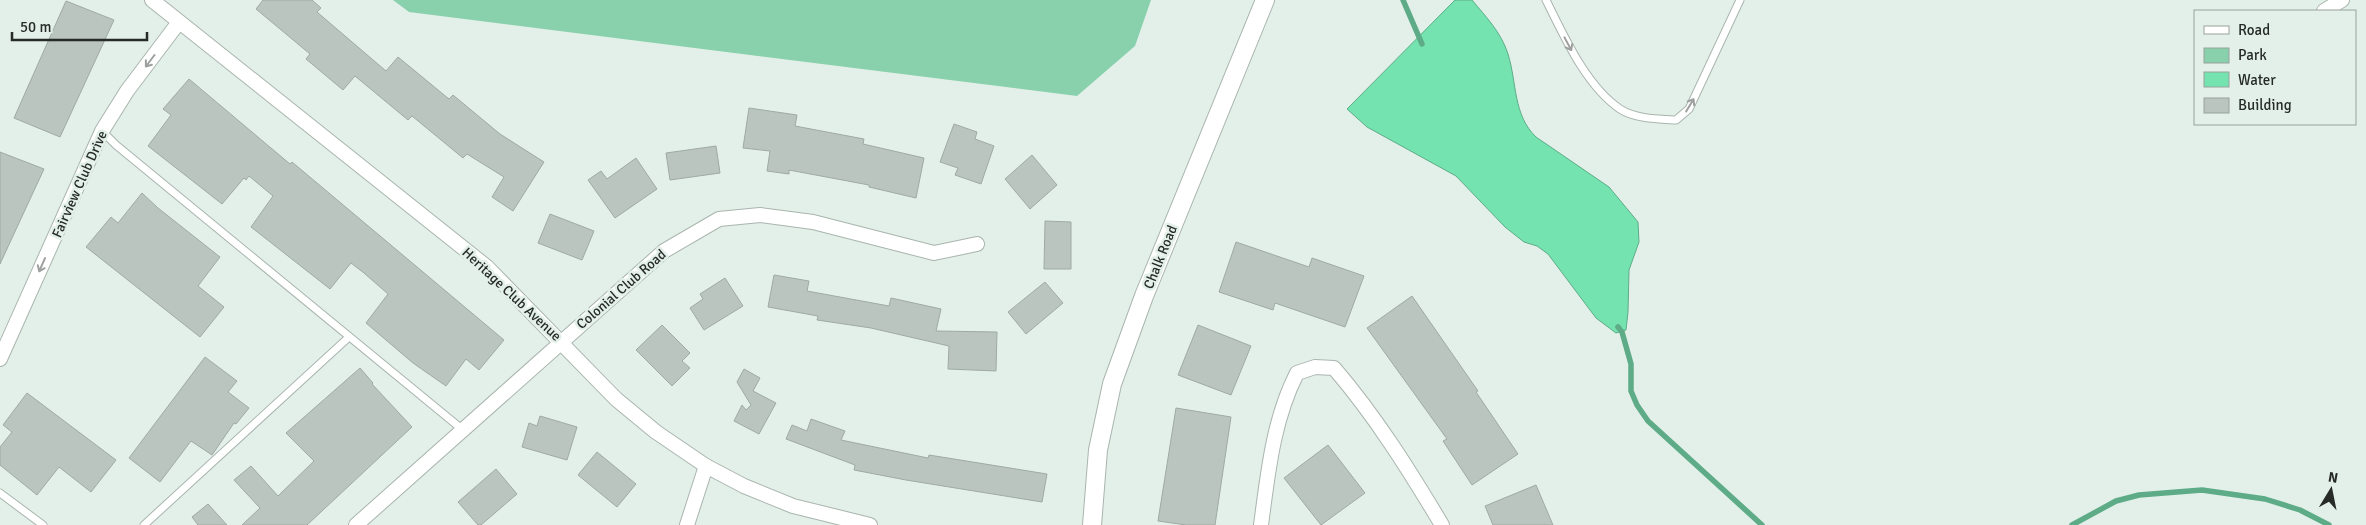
<svg xmlns="http://www.w3.org/2000/svg" width="2366" height="525" font-family="Signika,sans-serif">
<style>
.green{fill:#89d0ad}
.water{fill:#75e3b0;stroke:#5dac87}
.lines{fill:none;stroke-linecap:round;stroke-linejoin:round}
.stream{stroke:#5dac87;stroke-width:5.5}
.building{fill:#b9c5be;stroke:#9eaaa3}
.service-casing{stroke:#a9b5ae;stroke-width:9}
.minor-casing{stroke:#a9b5ae;stroke-width:16}
.tertiary-casing{stroke:#a9b5ae;stroke-width:20}
.service{stroke:#fff;stroke-width:7}
.minor{stroke:#fff;stroke-width:14}
.tertiary{stroke:#fff;stroke-width:18}
.oneway{stroke:#9da09e}
.labels{text-anchor:middle;stroke-width:5;stroke-linejoin:round;paint-order:stroke}
.street-label{font-size:14px;fill:#262b28;stroke:#e3f0e9}
</style>
<rect width="100%" height="100%" fill="#e3f0e9"/>
<!-- green -->
<polygon class="green" points="393,0 1151,0 1135,46 1077,96 409,12"/>
<!-- water -->
<path class="water" d="M1455,0H1472C1486,17 1501,32 1508,54C1517,83 1513,115 1536,137L1609,187L1638,222L1639,242L1629,270L1628,312L1626,330L1616,333L1596,318L1548,254L1537,246L1524,242L1505,227L1456,176L1367,127L1347,109Z"/>
<g class="lines">
<!-- stream -->
<g class="stream">
<polyline points="1403,0 1422,44"/>
<polyline points="1618,327 1622,332 1631,364 1631,391 1637,405 1648,421 1762,525"/>
<polyline points="2072,525 2116,501 2139,495 2202,490 2265,499 2300,510 2329,525"/>
</g>
</g>
<!-- building -->
<g class="building">
<polygon points="263,0 312,0 321,8 317,12 386,71 398,57 449,99 453,95 500,134 544,162 513,211 492,197 504,177 467,154 463,158 412,116 408,120 355,76 343,90 306,59 310,54 256,9"/>
<polygon points="66,1 114,20 60,137 14,118"/>
<polygon points="189,79 290,164 292,162 504,340 479,370 466,359 446,386 413,363 366,323 388,294 364,273 351,263 330,289 251,227 273,196 249,176 246,180 244,178 222,204 148,146 171,115 163,109"/>
<polygon points="749,108 797,115 795,126 864,139 863,144 924,158 916,198 869,187 869,185 789,170 789,174 767,171 770,151 743,148"/>
<polygon points="954,124 977,132 975,139 994,146 981,184 955,175 958,168 940,162"/>
<polygon points="716,146 720,173 670,180 666,153"/>
<polygon points="0,152 44,169 0,264"/>
<polygon points="1032,155 1057,185 1030,209 1005,179"/>
<polygon points="636,158 657,189 615,218 588,180 601,171 607,179"/>
<polygon points="142,193 158,208 220,257 198,286 224,307 200,337 86,247 111,217 118,223"/>
<polygon points="550,214 594,231 582,260 538,243"/>
<polygon points="1045,221 1071,222 1071,269 1044,269"/>
<polygon points="1236,242 1309,267 1312,258 1364,276 1345,327 1275,303 1273,310 1219,292"/>
<polygon points="774,275 809,281 807,291 889,306 891,298 941,309 936,331 997,332 996,371 948,369 949,346 871,328 817,320 818,316 768,307"/>
<polygon points="725,278 743,306 704,330 690,308 703,299 700,294"/>
<polygon points="1045,282 1063,303 1026,334 1008,312"/>
<polygon points="1412,296 1478,391 1476,392 1518,454 1472,485 1443,441 1447,439 1367,328"/>
<polygon points="662,325 690,353 682,361 690,368 672,386 636,350"/>
<polygon points="1198,325 1251,346 1231,395 1178,375"/>
<polygon points="205,357 237,381 228,392 249,408 236,424 234,423 212,455 191,441 160,482 129,458"/>
<polygon points="360,368 373,383 372,384 412,427 307,525 242,525 260,508 234,480 251,466 278,496 314,461 286,433"/>
<polygon points="744,369 760,378 753,391 776,403 759,434 734,421 742,405 746,410 751,405 737,382"/>
<polygon points="27,393 116,460 91,492 59,467 37,495 0,465 0,447 12,432 3,425"/>
<polygon points="1176,408 1231,417 1215,525 1186,525 1158,521"/>
<polygon points="540,416 577,427 567,460 522,447 529,423 537,426"/>
<polygon points="811,419 845,431 841,440 928,458 929,455 1047,474 1042,502 906,480 854,470 855,465 786,439 792,425 807,431"/>
<polygon points="1328,445 1365,493 1321,525 1284,478"/>
<polygon points="597,452 636,484 617,507 578,475"/>
<polygon points="496,469 517,494 481,525 478,525 458,502"/>
<polygon points="1536,485 1553,525 1493,525 1485,506"/>
<polygon points="208,504 227,525 198,525 192,517"/>
</g>
<g class="lines">
<defs>
<g id="service">
<path d="M1546,0C1564,36 1586,86 1620,109C1635,119 1659,119 1676,120L1689,109L1740,0"/>
<polyline points="102,131 116,145 463,430"/>
<polyline points="0,493 43,525"/>
<polyline points="144,525 349,337"/>
</g>
<g id="minor">
<polyline points="152,0 487,267 616,399 656,432 706,466 744,486 793,506 870,525"/>
<polyline points="2324,11 2342,0"/>
<polyline points="0,359 102,131 127,91 179,22"/>
<polyline points="356,525 664,251 719,219 760,215 813,222 934,253 977,244"/>
<polyline points="687,525 706,466"/>
<path d="M1261,525C1268,473 1273,420 1297,373L1315,367L1334,368C1376,417 1409,470 1442,525"/>
</g>
<polyline id="tertiary" points="1092,525 1098,450 1112,384 1144,296 1265,0"/>
</defs>
<!-- service casing -->
<use href="#service" class="service-casing"/>
<!-- minor casing -->
<use href="#minor" class="minor-casing"/>
<!-- tertiary casing -->
<use href="#tertiary" class="tertiary-casing"/>
<!-- service -->
<use href="#service" class="service"/>
<!-- minor -->
<use href="#minor" class="minor"/>
<!-- tertiary -->
<use href="#tertiary" class="tertiary"/>
</g>
<!-- one-way arrows -->
<defs><path id="oneway-shaft" d="M-6 0H5M1.5-3L5.5 0L1.5 3" fill="none" stroke-width="1.6" stroke-linecap="round" stroke-linejoin="round" transform="scale(1.25)"/></defs>
<g class="oneway">
<use href="#oneway-shaft" transform="translate(1568 44) rotate(62)"/>
<use href="#oneway-shaft" transform="translate(150 61) rotate(127)"/>
<use href="#oneway-shaft" transform="translate(1690 105) rotate(-59)"/>
<use href="#oneway-shaft" transform="translate(42 265) rotate(114)"/>
</g>
<g class="labels">
<!-- street labels -->
<g class="street-label">
<text transform="translate(79 184) rotate(-66)" y="5">Fairview Club Drive</text>
<text transform="translate(1160 257) rotate(-68)" y="5">Chalk Road</text>
<text transform="translate(621 289) rotate(-41)" y="5">Colonial Club Road</text>
<text transform="translate(512 294) rotate(43)" y="5">Heritage Club Avenue</text>
</g>
</g>
<!-- legend -->
<rect x="2194" y="10" width="162" height="115" fill="#e3f0e9" stroke="#97a19c"/>
<rect x="2204" y="26" width="25" height="8" fill="#ffffff" stroke="#97a19c"/>
<text x="2238" y="35" font-size="15" fill="#262b28">Road</text>
<rect x="2204" y="48" width="25" height="15" fill="#89d0ad" stroke="#97a19c"/>
<text x="2238" y="60" font-size="15" fill="#262b28">Park</text>
<rect x="2204" y="72" width="25" height="15" fill="#75e3b0" stroke="#97a19c"/>
<text x="2238" y="85" font-size="15" fill="#262b28">Water</text>
<rect x="2204" y="98" width="25" height="15" fill="#b9c5be" stroke="#97a19c"/>
<text x="2238" y="110" font-size="15" fill="#262b28">Building</text>
<!-- north arrow -->
<g transform="translate(2331 490) rotate(10)" stroke="#e3f0e9" stroke-width="4" paint-order="stroke">
<path d="M0-4L9 19L0 12L-9 19Z" fill="#262b28"/>
<text y="-8" font-size="14" font-weight="bold" text-anchor="middle" fill="#262b28">N</text>
</g>
<!-- scale -->
<path d="M12 32v8h135v-8" fill="none" stroke="#262b28" stroke-width="2.5"/>
<text x="20" y="32" font-size="15" fill="#262b28" stroke="#e3f0e9" stroke-width="4" paint-order="stroke">50 m</text>
</svg>
